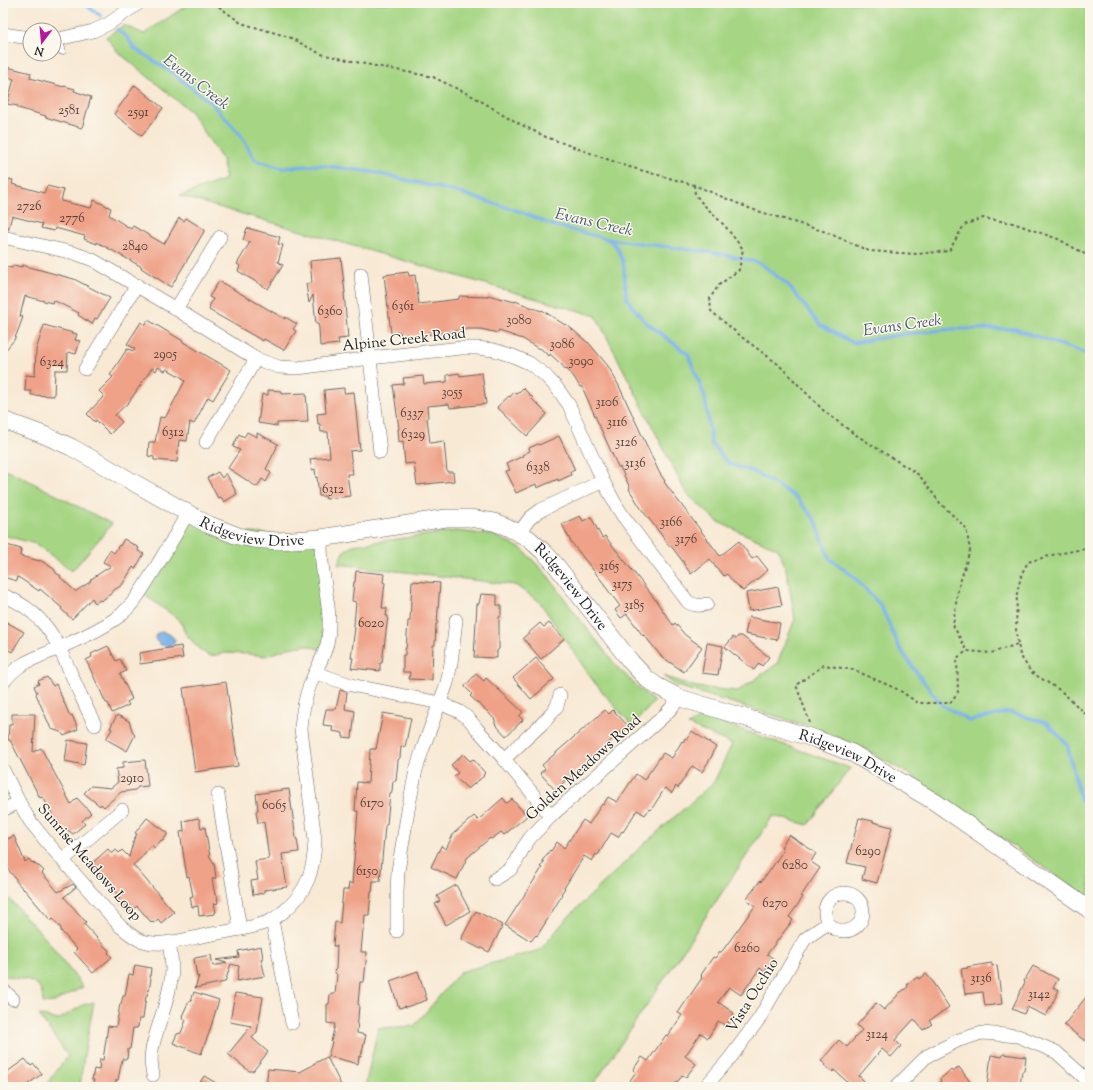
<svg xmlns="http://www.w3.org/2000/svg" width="1093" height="1090" font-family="'Sorts Mill Goudy',serif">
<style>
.green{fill:#a6d684;stroke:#617950}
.water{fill:#7bb1e9;stroke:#4c6682}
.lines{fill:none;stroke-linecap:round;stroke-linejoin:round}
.stream{stroke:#7bb1e9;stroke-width:3.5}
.building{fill:#efa288}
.service-casing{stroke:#69645c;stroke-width:8}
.minor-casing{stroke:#69645c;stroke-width:14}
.tertiary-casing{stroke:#69645c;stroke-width:18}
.path{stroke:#69645c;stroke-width:2;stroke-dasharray:3 3;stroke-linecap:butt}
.service{stroke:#fff;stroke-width:7}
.minor{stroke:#fff;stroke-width:13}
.tertiary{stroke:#fff;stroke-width:17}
.labels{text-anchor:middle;stroke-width:3;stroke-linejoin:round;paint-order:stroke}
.number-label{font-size:13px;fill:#513e37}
.street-label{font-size:15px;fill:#1c1c1c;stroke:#fbf7ec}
.water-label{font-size:16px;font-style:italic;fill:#42586e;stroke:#fbf7ec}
</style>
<rect width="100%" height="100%" fill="#fbf7ec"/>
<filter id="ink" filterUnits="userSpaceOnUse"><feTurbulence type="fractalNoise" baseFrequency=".025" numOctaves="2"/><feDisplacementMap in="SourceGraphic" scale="8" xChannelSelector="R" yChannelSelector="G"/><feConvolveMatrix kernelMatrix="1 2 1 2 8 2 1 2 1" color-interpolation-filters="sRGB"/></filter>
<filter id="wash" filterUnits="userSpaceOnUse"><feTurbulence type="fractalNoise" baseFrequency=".012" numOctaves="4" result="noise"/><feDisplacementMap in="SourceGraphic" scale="16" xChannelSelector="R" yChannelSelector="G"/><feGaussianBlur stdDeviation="0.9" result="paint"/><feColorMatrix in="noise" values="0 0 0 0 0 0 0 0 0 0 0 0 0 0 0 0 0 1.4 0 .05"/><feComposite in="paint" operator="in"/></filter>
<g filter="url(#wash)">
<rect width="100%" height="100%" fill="#f8e9d4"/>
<!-- green -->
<g class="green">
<polygon points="190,3 1090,3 1090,899 912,776 865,749 818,729 677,686 663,676 696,687 738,691 777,664 795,619 786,569 778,549 718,522 686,493 638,398 596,316 180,196 226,179 222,159 191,112 118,52 106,37 124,25 144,34"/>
<polygon points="3,469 10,471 112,524 72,571 36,544 3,535"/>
<polygon points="187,514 223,531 321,538 325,651 306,645 289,648 265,656 247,654 226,653 210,656 200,650 185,633 182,625 177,618 143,594"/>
<polygon points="456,531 493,535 522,549 548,576 572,609 618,668 654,702 632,726 594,682 539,601 515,585 338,564 343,552 353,545"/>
<polygon points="703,716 850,768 808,825 773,816 592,1087 365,1087 378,1028 414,1026 460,972 540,950 568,917 643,845 714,782 732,744 688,725"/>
<path d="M3,892L46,939L83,987L54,1002L43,1003C43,1000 43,997 42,994C38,977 16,980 3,975Z"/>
<polygon points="94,1002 84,1056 80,1087 44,1087 68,1056 39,1015 58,1020 83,1005"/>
</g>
<!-- water -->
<path class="water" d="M163,632C168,633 172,635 175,640L173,645C165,647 158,646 155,638L157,633Z"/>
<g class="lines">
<!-- stream -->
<g class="stream">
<polyline points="83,3 101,16"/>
<polyline points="117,29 127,37 134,48 170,71 210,102 240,134 255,160 282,168 320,165 372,172 453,191 519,211 552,225 608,239 722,254 760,263 788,285 820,325 853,343 904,334 954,329 1015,329 1090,355"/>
<polyline points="608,239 616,246 623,261 627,299 644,321 688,354 705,397 711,443 729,464 754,472 796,497 816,521 829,558 854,577 881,606 899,647 920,677 942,705 970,721 1009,712 1047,723 1067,744 1080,798 1088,811 1090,811"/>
</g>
</g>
<g id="blocks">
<!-- building -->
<g class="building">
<polygon points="3,66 31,73 30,78 64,87 64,86 75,89 74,91 91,97 82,128 45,117 46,116 18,108 18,106 7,104 14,79 3,76"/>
<polygon points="135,85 163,108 142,136 114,114"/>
<polygon points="3,178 13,180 12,184 44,193 47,186 64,190 61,201 91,208 94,200 111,208 109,215 131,229 133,226 164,244 179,218 184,221 186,218 205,230 171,287 141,268 142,267 97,242 97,244 84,239 85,236 55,228 54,231 41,228 42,224 12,216 8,230 3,229"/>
<polygon points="247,228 280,237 278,244 283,245 278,262 283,265 268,289 238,271 240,266 237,264 250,242 243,240"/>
<polygon points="341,258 345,293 344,293 348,338 338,339 339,344 320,346 319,328 318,324 316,324 313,295 309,303 306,284 312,283 310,261"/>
<polygon points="13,265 22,267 22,265 74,279 110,298 97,319 95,318 92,324 78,315 79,313 53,300 52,303 25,296 20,316 23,317 17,333 14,340 3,353 3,266 12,268"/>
<polygon points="408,272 409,276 415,275 419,304 459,299 459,296 487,297 488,295 515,302 515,301 541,311 542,310 565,325 566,324 588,343 588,342 608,366 619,386 659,472 665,481 664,482 720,556 739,541 752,559 757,556 768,570 743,591 735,583 734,583 727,574 724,576 717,568 716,568 710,559 691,574 683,563 684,563 671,546 670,547 657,529 642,510 629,489 630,488 620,467 618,467 582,387 580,387 574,377 567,369 566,370 561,364 550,354 549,356 540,348 539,349 523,339 499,331 498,333 481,329 465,329 464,330 408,337 408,335 401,336 400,332 391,333 384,275"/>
<polygon points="219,281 285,319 285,317 297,324 293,329 296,331 284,350 264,339 263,341 209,310 210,308 209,307 213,299 209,297"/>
<polygon points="148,320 183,341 183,342 231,370 213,400 208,397 194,424 190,422 187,441 179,440 177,462 154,460 154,457 148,456 149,442 155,442 160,417 165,418 185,381 182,379 183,378 167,369 165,371 158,367 156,371 152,368 129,402 115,415 122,422 110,434 96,420 95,422 87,414 104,396 99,391 113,377 110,375 127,349 134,351 135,349 127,344 141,322 145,325"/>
<polygon points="44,325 77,334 75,340 80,341 76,354 68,352 67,370 55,370 54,396 31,395 31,391 25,391 26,375 35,376 36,350"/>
<polygon points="459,373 460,376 482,373 486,404 450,408 449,404 427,406 428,417 427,418 430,443 444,441 447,472 453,472 454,481 417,485 414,463 405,464 403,441 399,442 398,429 399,429 393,385 404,384 403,378 423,376 424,384 447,382 447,375"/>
<polygon points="344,388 344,393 354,392 360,450 350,451 353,474 347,474 350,496 326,499 325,496 319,496 317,477 316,478 315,469 312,470 310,459 330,457 328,432 321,432 320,424 318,424 317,414 326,413 324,390"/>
<polygon points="523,388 533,398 532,399 547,414 527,436 497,407 509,396 510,397 514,392 517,394"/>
<polygon points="268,390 281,391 281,394 306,393 308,422 277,423 277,426 258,423 262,394 268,395"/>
<polygon points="247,432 257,437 257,433 278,444 276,447 277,447 266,469 271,473 266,482 262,479 257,487 228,468 240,450 233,447 239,434 244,437"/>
<polygon points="559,436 575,470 570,472 571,475 558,481 558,479 537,488 536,484 516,493 505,471 509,470 506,464 523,456 522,455 530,451 529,448 538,444 539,445"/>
<polygon points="218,472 222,478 226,473 237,494 224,502 221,497 218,498 207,478"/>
<polygon points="580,516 583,521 591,517 602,538 605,536 654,598 673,625 675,623 685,635 702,647 684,672 661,656 644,635 643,636 627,614 621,618 615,610 620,606 604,585 605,585 571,542 562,524"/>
<polygon points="124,539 139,548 138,551 144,554 135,569 133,567 122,585 111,592 112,593 101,601 100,600 95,603 92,598 72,619 61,609 62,608 40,589 39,591 18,577 17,581 3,577 3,544 21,549 20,556 40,561 40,560 54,569 56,573 61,576 60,577 75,591 76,591 90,582 91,579 111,566 103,562 110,550 114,553 119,545 120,546"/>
<polygon points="356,571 384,574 383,582 385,583 382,608 387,608 386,616 388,616 382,663 380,663 380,671 351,668 353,658 351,658 355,628 354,628 354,625 356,602 352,601 354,582 355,582"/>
<polygon points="412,581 440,583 437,624 436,624 435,645 433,645 432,680 409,679 410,672 403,672 403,655 405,655 405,649 406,649 408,621 410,621"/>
<polygon points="778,587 782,605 749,611 746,593"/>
<polygon points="481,594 497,595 497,605 501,606 501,616 499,617 499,649 497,651 497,658 474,657 477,604 479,604"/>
<polygon points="749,617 780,623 777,640 745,634"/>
<polygon points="3,620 24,632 12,652 3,647"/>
<polygon points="540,623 544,627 549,623 564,639 541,659 523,638"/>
<polygon points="738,636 742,636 769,657 762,666 759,663 754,670 725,647 733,637 736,639"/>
<polygon points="707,643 723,646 718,675 702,673"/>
<polygon points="108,646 116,661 120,659 126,671 120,674 132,699 127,702 129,705 112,713 108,703 106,703 86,660 92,657 91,654"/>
<polygon points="181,646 183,658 140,664 139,653"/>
<polygon points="536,658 554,679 531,699 513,678"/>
<polygon points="476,674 484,681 486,678 523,712 519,716 523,720 506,736 495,724 495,720 488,712 470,696 472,694 465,687 465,686"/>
<polygon points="47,677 53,686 56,684 70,716 72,715 78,729 64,736 61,732 51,729 36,694 37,693 34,686 39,684 38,681"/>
<polygon points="226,682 238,766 195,772 183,688"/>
<polygon points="340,690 347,692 345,709 355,711 352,738 343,737 343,733 332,731 333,726 323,725 326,709 336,709"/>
<polygon points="605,710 609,714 613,710 629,727 622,733 621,732 555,790 540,773 545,769 542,765"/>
<polygon points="383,713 411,718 405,747 401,746 400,758 398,760 396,781 393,781 392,791 391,793 390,793 387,824 385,826 380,881 373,881 372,892 371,892 369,915 365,915 364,930 363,930 361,952 367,952 364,982 360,982 358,1004 359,1005 357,1033 366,1035 361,1056 359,1056 358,1064 328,1056 332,1042 331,1042 335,1024 327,1023 327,1004 329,1004 330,994 335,994 337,975 334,971 336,969 337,946 333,946 335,922 340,923 343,890 348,890 349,883 352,884 358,811 355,811 357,782 368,783 370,749 376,749"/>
<polygon points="12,714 35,714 33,752 41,748 71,804 77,798 91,813 82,821 85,824 73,834 65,828 62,831 56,824 57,823 50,815 52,814 43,797 40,798 10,740 8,740 9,725 12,725"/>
<polygon points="117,715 129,721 133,733 135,735 127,751 106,739 112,729 110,728"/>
<polygon points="692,731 716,747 712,753 713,754 702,772 692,766 678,788 676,786 672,793 665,788 651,810 649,809 645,815 637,810 623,832 622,831 618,837 611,833 598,855 596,854 592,861 584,856 564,888 565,888 561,894 562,895 549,917 537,936 536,935 531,941 505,925 542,868 540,867 544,862 542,861 550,850 551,851 557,842 564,848 583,820 589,824 602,804 603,805 608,797 617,802 636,774 644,780 663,753 672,758 682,741 683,742 685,738 687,739"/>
<polygon points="68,740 87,743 84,765 65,761"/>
<polygon points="463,754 470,761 473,759 485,773 483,775 484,776 468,789 454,776 458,773 451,765"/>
<polygon points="145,760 148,786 138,787 135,790 121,792 104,807 101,804 100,806 84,793 91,786 111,788 118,782 116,769 123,768 123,762"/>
<polygon points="289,789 296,839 297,839 299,852 282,854 287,887 264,890 264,893 253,895 251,881 258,880 255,861 269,859 264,822 258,823 256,812 258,809 256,794"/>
<polygon points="503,798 507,803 512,799 527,816 504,835 501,832 493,838 491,839 490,838 467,858 457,879 431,867 441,846 446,849 454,833 474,816 478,820"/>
<polygon points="147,818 168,833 163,841 161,840 155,848 151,845 141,858 133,865 174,912 161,923 158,919 153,923 152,921 151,922 137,906 129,912 128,911 119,901 119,896 113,889 113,888 104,877 100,877 90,865 108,849 112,854 116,850 119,853 122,850 129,857 134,839 137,834 135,833"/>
<polygon points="198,818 199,819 201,828 205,827 210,857 214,863 216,878 212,879 215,895 217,895 218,903 214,904 216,912 215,912 215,914 199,916 198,906 192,907 190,897 193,896 189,876 187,877 180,832 184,831 183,821"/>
<polygon points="859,818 873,821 873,822 892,827 877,883 862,879 865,867 847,863"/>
<polygon points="789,835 816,853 811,862 820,868 801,896 803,897 789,917 793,920 767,954 774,959 765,972 760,968 741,995 729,987 718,1002 734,1013 726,1026 718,1021 708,1038 701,1033 685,1056 696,1064 686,1077 683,1075 673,1087 625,1087 636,1072 633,1070 642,1057 648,1061 666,1035 668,1036 682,1015 678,1013 702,978 701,977 702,976 701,975 713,957 715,958 720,952 721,952 723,950 755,906 747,900 748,899 747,898 760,881 761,882 766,875 767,875 784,849 781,847"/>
<polygon points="14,836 25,862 29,859 32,863 33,862 37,866 39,866 44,871 42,873 58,892 73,884 76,887 64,897 86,922 84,924 109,951 108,953 112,957 93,973 74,952 77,949 61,931 61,928 53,919 51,921 24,889 24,890 16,881 16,879 9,871 4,860 3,860 3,841"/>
<polygon points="456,885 470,911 446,925 435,904 440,901 437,896"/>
<polygon points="476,911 503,925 489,952 481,948 481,949 461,939"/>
<polygon points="261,946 263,958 261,959 265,976 237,981 239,966 231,964 225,982 195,988 199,976 197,977 194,959 195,958 211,955 213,966 227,963 216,960 239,957 238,951"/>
<polygon points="992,963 992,966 997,965 1002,1004 985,1006 983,992 965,994 961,969 968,968 967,967"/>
<polygon points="135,965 151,968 150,977 151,978 149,991 148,990 147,996 146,996 143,1019 139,1019 138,1027 137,1027 137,1028 133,1028 130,1049 128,1049 127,1059 122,1059 118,1080 116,1080 115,1085 114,1085 113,1087 93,1087 94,1080 92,1080 94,1069 99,1070 100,1059 103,1060 108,1026 116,1027 120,1004 121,1004 123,996 125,996 129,974 133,975"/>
<polygon points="1033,966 1058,979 1053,988 1059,990 1046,1016 1027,1007 1024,1014 1012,1009 1025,982 1024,981"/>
<polygon points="418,971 427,1000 406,1007 406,1006 399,1008 390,981"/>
<polygon points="926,974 934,983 933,983 949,1007 929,1021 932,1024 923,1030 914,1019 895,1040 901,1046 891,1057 882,1049 859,1076 865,1082 860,1087 853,1087 834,1070 833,1072 824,1065 825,1064 821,1061 839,1040 847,1047 862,1030 857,1025 876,1003 884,1010 898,995 898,994 908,987 907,984 918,977 919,979"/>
<polygon points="194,992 219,1000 209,1033 201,1054 173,1043 177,1034 181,1033 186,1020 182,1018 183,1016 182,1016 188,1003 191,1001"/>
<polygon points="1090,992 1090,1035 1085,1041 1064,1025"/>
<polygon points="235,993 263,997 257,1032 252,1038 268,1052 253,1071 249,1071 228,1054 251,1026 230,1022"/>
<polygon points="1003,1054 1026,1057 1024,1071 1022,1071 1020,1086 1008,1084 1008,1087 987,1087 991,1055 1002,1057"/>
<polygon points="327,1057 342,1087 266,1087 268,1069 300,1072 313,1065 313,1064"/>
<polygon points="25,1059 31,1066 34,1064 42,1074 24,1087 3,1087 3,1075"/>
<polygon points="959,1067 974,1087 933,1087 941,1081 940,1079 951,1070 953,1072"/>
<polygon points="204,1076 223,1087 197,1087"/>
</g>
</g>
</g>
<g filter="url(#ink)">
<use href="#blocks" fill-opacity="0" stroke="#69645c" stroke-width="1"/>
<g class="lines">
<defs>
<polyline id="service" points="59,39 62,51"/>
<g id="minor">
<polyline points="3,34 30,38"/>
<polyline points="54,39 59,39 93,31 108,24 139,3"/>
<path d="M3,237L74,253L93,260L176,309L256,359L279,367L298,368L370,358L461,348H477L494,350L513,356L529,363L545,375L557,388L569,405L603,481L616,505L623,516L688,602C694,606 700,606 707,604"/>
<polyline points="361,274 380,452"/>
<polyline points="176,309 220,237"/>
<polyline points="85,369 137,285"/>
<polyline points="206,442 256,359"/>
<polyline points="519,533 530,518 541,510 603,481"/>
<path d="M3,595C17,601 31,609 41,621C54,634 61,652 69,669C77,688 86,707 95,725"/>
<polyline points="316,673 351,685 440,703 460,712 469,719 477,729 504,759 551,816"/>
<path d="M3,683C18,662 36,658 59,648C79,639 100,630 118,617C136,603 146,583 158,564C168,547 178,531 187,514"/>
<polyline points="504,759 546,720 557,706 560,695"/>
<path d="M3,770L19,802L30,821L46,841L120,926C126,931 133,937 140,940C160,948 186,939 207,935C223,932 239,930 255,926C260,924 267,923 272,920C276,918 279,915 282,913C307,893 314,871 315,840L301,729C302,712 305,697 311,682C317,667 326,654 328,639C332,613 324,588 322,562C321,554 321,546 321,538"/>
<polyline points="218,795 240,929"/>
<polyline points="3,810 19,802"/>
<polyline points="63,860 122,810"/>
<polyline points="495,879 510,870 516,862 523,848 530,838 551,816 665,715 680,698"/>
<circle cx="844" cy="912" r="19"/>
<polyline points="272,920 292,1023"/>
<polyline points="397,931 397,892 398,871 408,810 416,770 422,751 447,683 451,663 456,620"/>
<polyline points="3,990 13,999"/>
<path d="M153,1075C148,1053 154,1042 160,1021C164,1009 168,997 170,985C174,971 171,956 169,942"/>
<polyline points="705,1087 730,1058 759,1019 805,939 828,923"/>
<polyline points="896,1087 927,1056 959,1040 982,1033 1018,1036 1056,1052 1084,1077 1089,1087"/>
</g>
<g id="tertiary">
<path id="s1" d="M3,420L44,435L71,447L207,524L238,536L253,539L278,541L321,538L446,518H470L494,522L507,527L528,538L545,553L555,564L631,662L647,679L657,686L680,698L816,739L852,753L935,802L1090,910"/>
</g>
</defs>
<!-- service casing -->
<use href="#service" class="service-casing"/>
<!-- minor casing -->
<use href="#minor" class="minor-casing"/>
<!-- tertiary casing -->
<use href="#tertiary" class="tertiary-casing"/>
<!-- path -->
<g class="path">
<polyline points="214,3 241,23 289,37 321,54 365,64 433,77 474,97 518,123 546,137 626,166 694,185 751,209 826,232 869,251 916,254 949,251 964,225 983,218 1013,223 1058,239 1085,254 1090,258"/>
<polyline points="694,185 695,194 702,203 725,226 743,249 739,270 719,285 710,298 711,311 743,338 778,364 824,411 853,433 919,475 940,503 966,528 970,550 958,589 953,625 967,651"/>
<polyline points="1090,548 1056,554 1028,562 1022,573 1017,592 1016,632 1020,655 1031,672 1061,691 1090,718"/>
<polyline points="810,723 796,685 824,665 854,670 899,690 918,703 950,703 958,692 957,658 967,651 991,653 1018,644"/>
</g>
<!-- service -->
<use href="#service" class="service"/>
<!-- minor -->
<use href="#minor" class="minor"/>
<!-- tertiary -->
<use href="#tertiary" class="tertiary"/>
</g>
</g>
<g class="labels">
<!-- number labels -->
<g class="number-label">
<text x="69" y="114">2581</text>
<text x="138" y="116">2591</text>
<text x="29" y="210">2726</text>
<text x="72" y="222">2776</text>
<text x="135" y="250">2840</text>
<text x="403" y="310">6361</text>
<text x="330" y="315">6360</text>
<text x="519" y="324">3080</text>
<text x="562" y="348">3086</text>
<text x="165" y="358">2905</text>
<text x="581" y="365">3090</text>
<text x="52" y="366">6324</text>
<text x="452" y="396">3055</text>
<text x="607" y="406">3106</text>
<text x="412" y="417">6337</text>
<text x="617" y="426">3116</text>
<text x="173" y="436">6312</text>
<text x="413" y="438">6329</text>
<text x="626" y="446">3126</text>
<text x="635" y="467">3136</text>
<text x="538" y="471">6338</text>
<text x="333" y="493">6312</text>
<text x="671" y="526">3166</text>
<text x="686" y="543">3176</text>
<text x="609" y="570">3165</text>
<text x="622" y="588">3175</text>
<text x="634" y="609">3185</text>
<text x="371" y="627">6020</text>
<text x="132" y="782">2910</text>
<text x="372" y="807">6170</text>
<text x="274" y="809">6065</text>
<text x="868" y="855">6290</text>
<text x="795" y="869">6280</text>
<text x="367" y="875">6150</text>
<text x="775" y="907">6270</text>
<text x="747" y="952">6260</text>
<text x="981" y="982">3136</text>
<text x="1039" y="998">3142</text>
<text x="877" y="1038">3124</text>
</g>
<!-- street labels -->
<g class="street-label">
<text transform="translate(404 339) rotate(-6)" y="5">Alpine Creek Road</text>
<text dy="5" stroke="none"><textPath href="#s1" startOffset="276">Ridgeview Drive</textPath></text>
<text dy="5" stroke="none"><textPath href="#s1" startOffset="624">Ridgeview Drive</textPath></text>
<text dy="5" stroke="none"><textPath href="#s1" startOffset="960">Ridgeview Drive</textPath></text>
<text transform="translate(583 767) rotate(-42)" y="5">Golden Meadows Road</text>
<text transform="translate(90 862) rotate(49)" y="5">Sunrise Meadows Loop</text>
<text transform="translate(752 995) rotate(-58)" y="5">Vista Occhio</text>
</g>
<!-- water labels -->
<g class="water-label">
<text transform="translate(197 81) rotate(38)" y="6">Evans Creek</text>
<text transform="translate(594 221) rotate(13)" y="6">Evans Creek</text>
<text transform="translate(902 324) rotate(-8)" y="6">Evans Creek</text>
</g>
</g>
<!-- margin -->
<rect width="1093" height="1090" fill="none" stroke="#fbf7ec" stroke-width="16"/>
<!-- north arrow -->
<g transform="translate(42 42) rotate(196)"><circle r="19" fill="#fbf7ec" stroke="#a29f99"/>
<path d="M0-3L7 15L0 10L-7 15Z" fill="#b5179e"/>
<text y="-6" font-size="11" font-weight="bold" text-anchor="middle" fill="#1c1c1c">N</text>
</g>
</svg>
